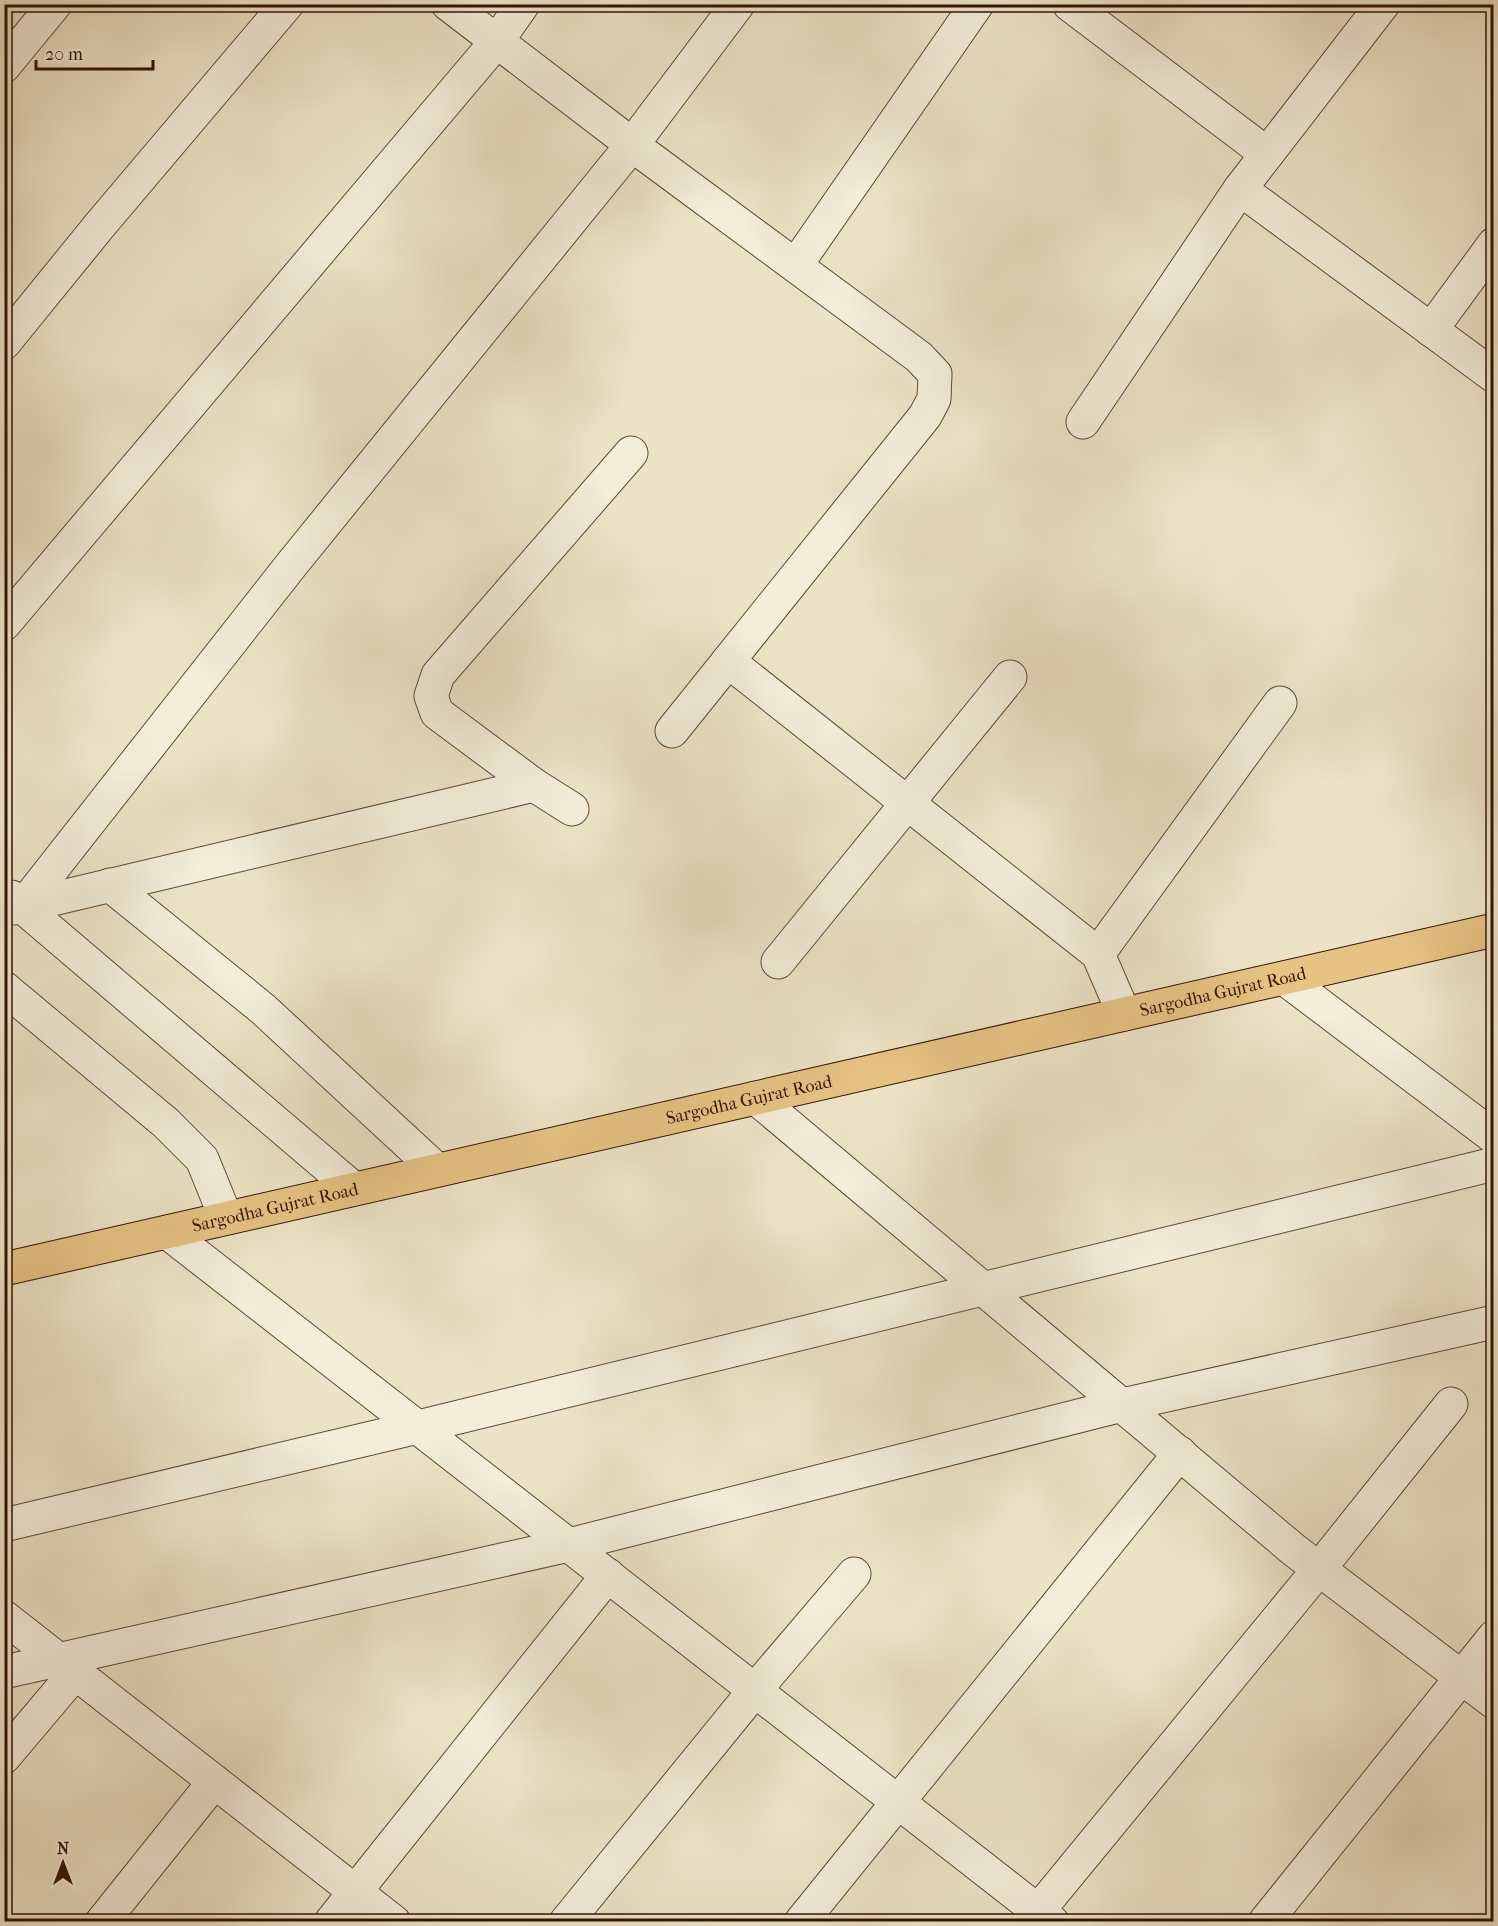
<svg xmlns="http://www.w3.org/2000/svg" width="1498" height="1926" font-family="'IM FELL French Canon',serif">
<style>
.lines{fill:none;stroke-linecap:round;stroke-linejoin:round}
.minor-casing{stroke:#604835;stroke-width:35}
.primary-casing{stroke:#311405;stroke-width:35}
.minor{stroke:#f3edda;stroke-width:33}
.primary{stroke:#e6c283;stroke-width:33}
.labels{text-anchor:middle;stroke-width:4.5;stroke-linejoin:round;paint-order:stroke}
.street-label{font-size:18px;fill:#311405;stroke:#f3edda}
</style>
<rect width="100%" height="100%" fill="#ece3c6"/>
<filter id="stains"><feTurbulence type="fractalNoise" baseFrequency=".00333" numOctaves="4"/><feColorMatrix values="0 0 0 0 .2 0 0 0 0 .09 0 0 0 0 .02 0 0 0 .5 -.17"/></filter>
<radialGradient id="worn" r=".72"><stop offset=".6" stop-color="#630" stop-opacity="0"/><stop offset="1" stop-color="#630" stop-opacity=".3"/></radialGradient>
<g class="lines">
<defs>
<g id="minor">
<polyline points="448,4 647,156 919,357 935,374 934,399 925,416 672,731"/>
<polyline points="1069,4 1267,154"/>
<polyline points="4,66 55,4"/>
<polyline points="1240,189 1494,376"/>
<polyline points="796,265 977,4"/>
<polyline points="1431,330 1494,244"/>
<polyline points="4,343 100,225 287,4"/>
<polyline points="1083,422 1240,189 1383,4"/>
<polyline points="4,624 497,41 523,4"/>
<polyline points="728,661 1098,954 1124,1014"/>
<polyline points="572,809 534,785 437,713 431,696 438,675 631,453"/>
<polyline points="110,885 263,1009 437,1170"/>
<polyline points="11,897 354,1189"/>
<polyline points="23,906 292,564 632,145 738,4"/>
<polyline points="15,908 534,785"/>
<polyline points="1098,954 1280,703"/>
<polyline points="778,962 1010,677"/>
<polyline points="1284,978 1494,1137"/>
<polyline points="4,988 166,1123 202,1159 226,1218"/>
<polyline points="756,1098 1294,1550 1494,1702"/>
<polyline points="167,1232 1052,1922"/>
<polyline points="4,1525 418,1427 1494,1164"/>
<polyline points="4,1617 394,1922"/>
<polyline points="4,1672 569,1545 1122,1405 1494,1322"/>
<polyline points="4,1757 75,1673"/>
<polyline points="102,1922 214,1782"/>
<polyline points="331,1922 608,1575"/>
<polyline points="566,1922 755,1690 854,1574"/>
<polyline points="801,1922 1180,1453"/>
<polyline points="1029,1922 1319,1569 1451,1404"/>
<polyline points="1265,1922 1494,1637"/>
</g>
<g id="primary">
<path id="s1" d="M4,1269L1494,930"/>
</g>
</defs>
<!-- minor casing -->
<use href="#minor" class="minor-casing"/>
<!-- primary casing -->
<use href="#primary" class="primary-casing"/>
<!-- minor -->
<use href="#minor" class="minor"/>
<!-- primary -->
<use href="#primary" class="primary"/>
</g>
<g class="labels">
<!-- street labels -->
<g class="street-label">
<text dy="6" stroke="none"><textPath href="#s1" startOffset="1250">Sargodha Gujrat Road</textPath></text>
<text dy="6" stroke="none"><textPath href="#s1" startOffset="764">Sargodha Gujrat Road</textPath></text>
<text dy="6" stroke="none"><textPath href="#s1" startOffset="278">Sargodha Gujrat Road</textPath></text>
</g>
</g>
<!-- margin -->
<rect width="1498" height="1926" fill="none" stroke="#ece3c6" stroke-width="24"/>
<rect x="6" y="6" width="1486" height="1914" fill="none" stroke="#311405" stroke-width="3"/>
<rect x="12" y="12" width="1474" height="1902" fill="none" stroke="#311405" stroke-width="1.5"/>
<!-- north arrow -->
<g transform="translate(63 1863)" stroke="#f3edda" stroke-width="4.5" paint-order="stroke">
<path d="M0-4.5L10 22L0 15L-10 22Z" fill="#311405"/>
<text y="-9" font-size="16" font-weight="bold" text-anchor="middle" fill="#311405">N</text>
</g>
<!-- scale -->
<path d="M36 60v9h117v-9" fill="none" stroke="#311405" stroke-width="3"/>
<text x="45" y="60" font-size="18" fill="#311405" stroke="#f3edda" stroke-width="4.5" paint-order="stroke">20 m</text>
<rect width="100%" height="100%" filter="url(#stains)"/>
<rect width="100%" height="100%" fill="url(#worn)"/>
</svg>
